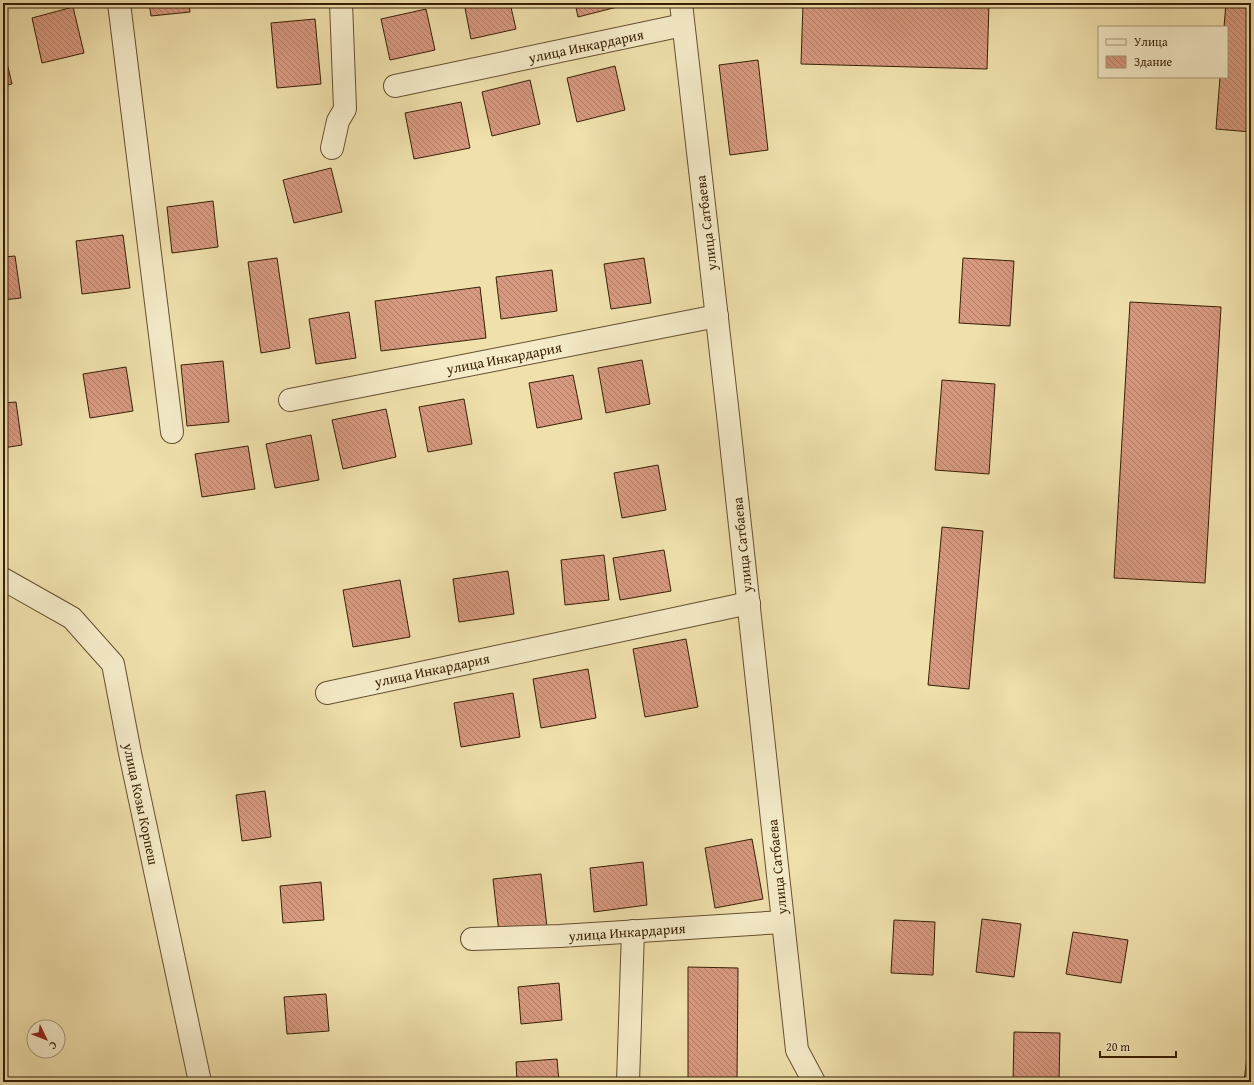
<svg xmlns="http://www.w3.org/2000/svg" width="1254" height="1085" font-family="'Gentium Book Plus',serif">
<style>
.building{fill:url(#building-back-hatch);stroke:#381f05}
.lines{fill:none;stroke-linecap:round;stroke-linejoin:round}
.minor-casing{stroke:#664f2f;stroke-width:24}
.minor{stroke:#f5ebc9;stroke-width:22}
.labels{text-anchor:middle;stroke-width:4;stroke-linejoin:round;paint-order:stroke}
.street-label{font-size:14px;fill:#381f05;stroke:#f5ebc9}
</style>
<defs>
<pattern id="building-back-hatch" width="6" height="6" patternUnits="userSpaceOnUse"><rect width="6" height="6" fill="#d7997f"/><path d="M-1 5l2 2M0 0l6 6M5-1l2 2" fill="none" stroke="#af7c66"/></pattern>
</defs>
<rect width="100%" height="100%" fill="#efe0ac"/>
<filter id="stains"><feTurbulence type="fractalNoise" baseFrequency=".005" numOctaves="4"/><feColorMatrix values="0 0 0 0 .2 0 0 0 0 .09 0 0 0 0 .02 0 0 0 .5 -.17"/></filter>
<radialGradient id="worn" r=".72"><stop offset=".6" stop-color="#630" stop-opacity="0"/><stop offset="1" stop-color="#630" stop-opacity=".3"/></radialGradient>
<!-- building -->
<g class="building">
<polygon points="149,3 189,3 190,12 151,16"/>
<polygon points="464,3 510,3 516,29 471,39"/>
<polygon points="575,3 624,3 625,5 578,17"/>
<polygon points="803,3 989,3 987,69 801,64"/>
<polygon points="1226,3 1251,3 1251,132 1216,129 1220,77 1227,77 1227,27 1224,27"/>
<polygon points="73,7 84,53 42,63 32,18"/>
<polygon points="426,9 435,50 390,60 381,19"/>
<polygon points="315,19 321,84 277,88 271,23"/>
<polygon points="3,46 12,84 3,86"/>
<polygon points="758,60 768,150 730,155 719,65"/>
<polygon points="615,66 625,110 577,122 567,78"/>
<polygon points="530,80 540,124 492,136 482,92"/>
<polygon points="461,102 470,148 414,159 405,113"/>
<polygon points="331,168 342,212 294,223 283,180"/>
<polygon points="213,201 218,247 172,253 167,207"/>
<polygon points="123,235 130,288 82,294 76,241"/>
<polygon points="15,256 21,298 3,300 3,257"/>
<polygon points="277,258 290,348 261,353 248,262"/>
<polygon points="644,258 651,303 611,309 604,264"/>
<polygon points="963,258 1014,261 1010,326 959,323"/>
<polygon points="552,270 557,311 501,319 496,277"/>
<polygon points="480,287 486,338 381,351 375,301"/>
<polygon points="1130,302 1221,307 1205,583 1114,578"/>
<polygon points="349,312 356,358 316,364 309,319"/>
<polygon points="642,360 650,404 606,413 598,368"/>
<polygon points="223,361 229,422 187,426 181,365"/>
<polygon points="126,367 133,411 90,418 83,374"/>
<polygon points="573,375 582,419 537,428 529,383"/>
<polygon points="942,380 995,384 989,474 935,470"/>
<polygon points="464,399 472,444 428,452 419,407"/>
<polygon points="16,402 22,445 3,448 3,403"/>
<polygon points="386,409 396,457 343,469 332,420"/>
<polygon points="311,435 319,480 275,488 266,444"/>
<polygon points="248,446 255,489 202,497 195,454"/>
<polygon points="658,465 666,510 622,518 614,473"/>
<polygon points="942,527 983,531 969,689 928,685"/>
<polygon points="664,550 671,591 620,600 613,558"/>
<polygon points="604,555 609,600 565,605 561,560"/>
<polygon points="508,571 514,614 459,622 453,579"/>
<polygon points="400,580 410,637 353,647 343,590"/>
<polygon points="686,639 698,707 645,717 633,649"/>
<polygon points="588,669 596,718 541,728 533,679"/>
<polygon points="513,693 520,737 461,747 454,703"/>
<polygon points="265,791 271,837 242,841 236,795"/>
<polygon points="752,839 763,899 715,908 705,848"/>
<polygon points="643,862 647,905 594,912 590,868"/>
<polygon points="541,874 547,927 499,933 493,879"/>
<polygon points="321,882 324,920 283,923 280,886"/>
<polygon points="982,919 1021,924 1014,977 976,972"/>
<polygon points="894,920 935,922 933,975 891,973"/>
<polygon points="1073,932 1128,940 1121,983 1066,974"/>
<polygon points="688,967 738,968 737,1082 688,1082"/>
<polygon points="559,983 562,1020 521,1024 518,987"/>
<polygon points="326,994 329,1031 287,1034 284,997"/>
<polygon points="1014,1032 1060,1033 1059,1082 1013,1082"/>
<polygon points="1247,1057 1251,1058 1251,1082 1244,1082"/>
<polygon points="557,1059 559,1082 517,1082 516,1062"/>
<polygon points="310,1078 311,1082 269,1082 269,1081"/>
</g>
<g class="lines">
<defs>
<g id="minor">
<polyline points="119,3 172,432"/>
<polyline points="681,3 728,415 797,1050 814,1082"/>
<polyline points="395,86 683,25"/>
<polyline points="332,148 338,121 345,109 341,3"/>
<polyline points="290,400 717,316"/>
<polyline points="3,579 72,618 113,664 130,753 200,1082"/>
<polyline points="327,693 749,603"/>
<polyline points="472,939 560,936 783,922"/>
<polyline points="628,1082 633,931"/>
</g>
</defs>
<!-- minor casing -->
<use href="#minor" class="minor-casing"/>
<!-- minor -->
<use href="#minor" class="minor"/>
</g>
<g class="labels">
<!-- street labels -->
<g class="street-label">
<text transform="translate(586 46) rotate(-12)" y="5">улица Инкардария</text>
<text transform="translate(706 223) rotate(-97)" y="5">улица Сатбаева</text>
<text transform="translate(504 358) rotate(-11)" y="5">улица Инкардария</text>
<text transform="translate(742 545) rotate(-96)" y="5">улица Сатбаева</text>
<text transform="translate(432 670) rotate(-12)" y="5">улица Инкардария</text>
<text transform="translate(141 804) rotate(78)" y="5">улица Козы Корпеш</text>
<text transform="translate(777 867) rotate(-96)" y="5">улица Сатбаева</text>
<text transform="translate(627 932) rotate(-4)" y="5">улица Инкардария</text>
</g>
</g>
<!-- margin -->
<rect width="1254" height="1085" fill="none" stroke="#efe0ac" stroke-width="16"/>
<rect x="4" y="4" width="1246" height="1077" fill="none" stroke="#381f05" stroke-width="2"/>
<rect x="8" y="8" width="1238" height="1069" fill="none" stroke="#381f05"/>
<!-- legend -->
<rect x="1098" y="26" width="130" height="52" fill="#f5ebc9" stroke="#a9997b"/>
<rect x="1106" y="39" width="20" height="6" fill="#f5ebc9" stroke="#a9997b"/>
<text x="1134" y="46" font-size="12" fill="#381f05">Улица</text>
<rect x="1106" y="56" width="20" height="12" fill="url(#building-back-hatch)" stroke="#a9997b"/>
<text x="1134" y="66" font-size="12" fill="#381f05">Здание</text>
<!-- north arrow -->
<g transform="translate(46 1039) rotate(133)"><circle r="19" fill="#f5ebc9" stroke="#a9997b"/>
<path d="M0-3L7 15L0 10L-7 15Z" fill="#8f2418"/>
<text y="-6" font-size="11" font-weight="bold" text-anchor="middle" fill="#381f05">С</text>
</g>
<!-- scale -->
<path d="M1100 1051v6h76v-6" fill="none" stroke="#381f05" stroke-width="2"/>
<text x="1106" y="1051" font-size="12" fill="#381f05" stroke="#f5ebc9" stroke-width="3" paint-order="stroke">20 m</text>
<rect width="100%" height="100%" filter="url(#stains)"/>
<rect width="100%" height="100%" fill="url(#worn)"/>
</svg>
